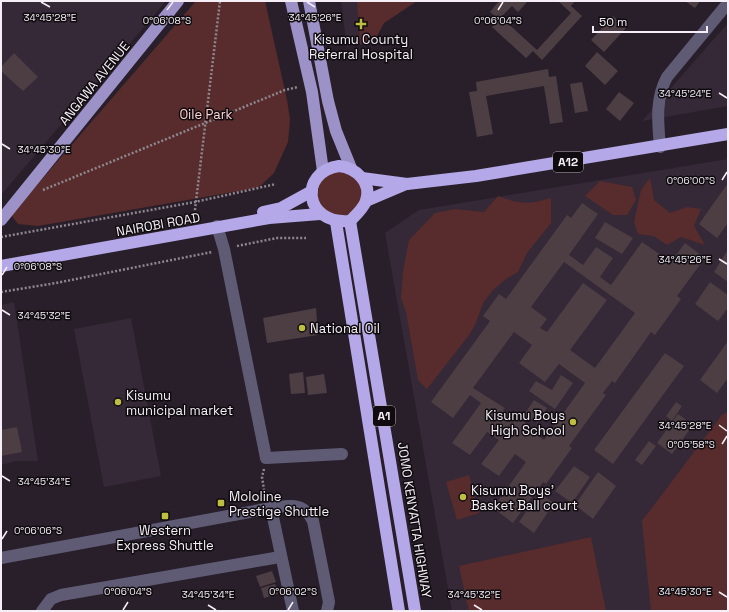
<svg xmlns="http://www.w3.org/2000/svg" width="729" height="612" font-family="'Space Grotesk',sans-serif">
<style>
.built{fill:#352837}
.green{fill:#582c2c}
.building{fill:#4d3e44;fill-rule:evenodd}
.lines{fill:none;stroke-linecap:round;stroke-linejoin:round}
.path{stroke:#8f8790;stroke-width:2.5;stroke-dasharray:2 2;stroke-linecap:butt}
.minor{stroke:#5f5b75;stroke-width:12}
.major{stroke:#9c92c7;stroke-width:12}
.highway{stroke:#b4a8e8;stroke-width:12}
.ticks{fill:none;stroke:#f5eef6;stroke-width:1.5}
.poi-dot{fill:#bebf42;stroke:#0f0b0f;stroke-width:1.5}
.labels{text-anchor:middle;stroke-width:3;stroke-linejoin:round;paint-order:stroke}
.shield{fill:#0f0b0f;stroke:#b0aab1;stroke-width:1}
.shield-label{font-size:12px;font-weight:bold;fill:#f5eef6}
.poi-label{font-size:13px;fill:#f5eef6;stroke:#0f0b0f;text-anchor:start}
.street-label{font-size:13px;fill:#f5eef6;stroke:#0f0b0f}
.park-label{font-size:13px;fill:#fed2d0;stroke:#0f0b0f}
.ticks-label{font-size:10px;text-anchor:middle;fill:#f5eef6;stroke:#0f0b0f;stroke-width:3;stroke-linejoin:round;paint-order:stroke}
</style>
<rect width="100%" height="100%" fill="#291f2a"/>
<!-- built -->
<g class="built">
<polygon points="1,1 166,1 1,195"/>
<polygon points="341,1 409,1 347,48"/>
<polygon points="728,23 728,106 642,121"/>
<polygon points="728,159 728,611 452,611 385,233 419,210"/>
<polygon points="14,302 38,461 16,461 1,465 1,305"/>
<polygon points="131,318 161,476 104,487 74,329"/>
</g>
<!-- green -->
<g class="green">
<polygon points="196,1 265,1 287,100 290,119 288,142 274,173 259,187 239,191 38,226 18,224 11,215"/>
<polygon points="357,1 417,1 384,23 377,36 360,45"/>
<polygon points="329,170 357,175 364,199 347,217 320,211 315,186"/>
<polygon points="650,178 654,200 670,213 687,207 701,209 694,226 705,245 681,237 667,245 654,236 638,234 634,222 641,190"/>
<polygon points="600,181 632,187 636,200 627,215 613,215 585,196"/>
<path d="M498,196C520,204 529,205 551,198V223L527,253L518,272L506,279L493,290L483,303L476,323L469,335L427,389L418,380L406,312L401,299L403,271L409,240L435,213L455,209L484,212Z"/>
<polygon points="728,412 728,611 651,611 642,521 722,415"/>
<polygon points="469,475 479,513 457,520 446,482"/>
<polygon points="591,537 606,611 469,611 459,566"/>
</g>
<!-- building -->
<g class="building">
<polygon points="499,1 528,1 518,12 512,6 501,17 537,50 571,13 558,1 575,1 571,6 582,16 542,60 533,51 526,58 492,27 499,20 490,12"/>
<polygon points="685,1 700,1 695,8"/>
<polygon points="613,16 626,28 604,52 591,40"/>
<polygon points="597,52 618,71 605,85 585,66"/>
<polygon points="14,53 38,77 23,91 1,71 1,67"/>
<polygon points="548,69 549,77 556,76 563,122 550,124 544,86 486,96 493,134 477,137 469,92 477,91 476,82"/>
<polygon points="582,82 588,111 575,113 570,84"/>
<polygon points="619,92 634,103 620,121 606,109"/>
<polygon points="728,183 728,223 717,238 699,224"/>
<path d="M582,203L598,214L569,255L583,265L596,247L613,258L600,277L611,285L642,242L671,262L685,243L705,258L677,296L681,299L655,335L651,332L615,383L612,381L603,393L606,395L569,446L572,448L546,484L543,482L513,523L493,508L526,462L515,454L499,476L481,464L499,440L487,432L470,455L452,443L481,403L470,395L453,418L431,402L490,321L483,316L499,294L506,299L567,215L571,218ZM564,262L635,313L595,368L570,350L607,300L583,283L547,332L540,328L547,319L531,307ZM514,332L532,345L519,363L545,382L559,364L585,383L544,440L532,431L534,429L519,418L517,420L503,410L505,408L473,388Z"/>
<polygon points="605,222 633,238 622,254 595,238"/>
<polygon points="727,251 728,252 728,282 714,272"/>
<polygon points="710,282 728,295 728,308 718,321 695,304"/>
<polygon points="316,308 318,335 267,343 263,318"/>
<polygon points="728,341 728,378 717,393 700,380"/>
<polygon points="665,353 684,366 613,464 594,450"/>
<polygon points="303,372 305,393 291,394 289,374"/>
<polygon points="324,374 327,393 308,395 306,377"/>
<polygon points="561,375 573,383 555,409 529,391 536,381 552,390"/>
<polygon points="534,400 547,408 538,423 524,415"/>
<polygon points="676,402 682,406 672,421 666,416"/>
<polygon points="678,414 693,425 672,454 657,443"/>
<polygon points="17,427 22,452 1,456 1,430"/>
<polygon points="649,441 656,446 642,465 635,460"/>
<polygon points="574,466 590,477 572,503 555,491"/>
<polygon points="598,472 616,486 593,519 575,505"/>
<polygon points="539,493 554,503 534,533 519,522"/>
<polygon points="272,571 276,582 260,587 256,576"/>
<polygon points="275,584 278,594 264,598 261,588"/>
</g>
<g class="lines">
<!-- path -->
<g class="path">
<polyline points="43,190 285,90 298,87"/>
<polyline points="194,218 220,1"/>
<polyline points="1,237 195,202 276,184"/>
<polyline points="237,246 277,238 306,238"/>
<polyline points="1,292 56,283 212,252"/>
<polyline points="264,469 262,477 265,496"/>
</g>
<!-- minor -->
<g class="minor">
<path d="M660,147C658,123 655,99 667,77L728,3"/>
<polyline points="217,226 224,249 266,458 342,454"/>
<polyline points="271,508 293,611"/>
<path d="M1,558L271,508C289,506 303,501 313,521L329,602L327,611"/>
<polyline points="42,611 51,599 61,595 280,557"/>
</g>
<!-- major -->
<g class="major">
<polyline points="291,1 312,92 323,171"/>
<polyline points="309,1 328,101 336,131 351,168"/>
<polyline points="1,220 178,1"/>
</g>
<!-- highway -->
<g class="highway">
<path d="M339,166C357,168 372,183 366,201C363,209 356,215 350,221C304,225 298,172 339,166Z"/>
<polyline points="362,178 407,184 476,176 728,134"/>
<polyline points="366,201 406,184"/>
<polyline points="263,212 281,208 312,191"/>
<polyline points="350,221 415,611"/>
<path d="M336,222C358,351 377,481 399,611"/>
<polyline points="1,266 269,218 320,214"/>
</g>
</g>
<!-- ticks -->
<path class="ticks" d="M41,2L50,7M307,2L315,7M167,10L173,2M498,10L503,2M719,93L727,98M2,144L10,149M722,180L727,172M719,259L727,264M2,275L7,267M2,310L10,315M719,425L727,431M722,444L727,436M2,476L10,481M2,539L7,531M719,592L727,597M208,605L216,610M474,605L482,610M123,610L128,602M288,610L293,602"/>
<!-- markers -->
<g class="poi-dot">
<path d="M359 18h4v4h4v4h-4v4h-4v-4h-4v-4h4z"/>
<circle cx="302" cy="328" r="4"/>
<circle cx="118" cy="402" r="4"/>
<circle cx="573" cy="422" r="4"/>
<circle cx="463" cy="497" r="4"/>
<rect x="217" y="499" width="8" height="8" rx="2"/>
<rect x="161" y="512" width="8" height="8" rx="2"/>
</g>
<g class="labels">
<!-- shield labels -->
<g class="shield">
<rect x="553" y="152" width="30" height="20" rx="3"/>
<rect x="373" y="406" width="22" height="20" rx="3"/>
</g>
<g class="shield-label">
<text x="568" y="166">A12</text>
<text x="384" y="420">A1</text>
</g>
<!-- poi labels -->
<g class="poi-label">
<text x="361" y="44" text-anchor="middle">Kisumu County<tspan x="361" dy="15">Referral Hospital</tspan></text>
<text x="310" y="333">National Oil</text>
<text x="126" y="400">Kisumu<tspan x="126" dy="15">municipal market</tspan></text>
<text x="565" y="420" text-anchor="end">Kisumu Boys<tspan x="565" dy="15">High School</tspan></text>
<text x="471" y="495">Kisumu Boys'<tspan x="471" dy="15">Basket Ball court</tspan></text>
<text x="229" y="501">Mololine<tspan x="229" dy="15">Prestige Shuttle</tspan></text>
<text x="165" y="535" text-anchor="middle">Western<tspan x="165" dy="15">Express Shuttle</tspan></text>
</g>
<!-- street labels -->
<g class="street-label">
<text transform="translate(94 83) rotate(-51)" y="5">ANGAWA AVENUE</text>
<text transform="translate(158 224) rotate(-10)" y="5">NAIROBI ROAD</text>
<text transform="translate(415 520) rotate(81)" y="5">JOMO KENYATTA HIGHWAY</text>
</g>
<!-- park labels -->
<g class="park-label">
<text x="206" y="119">Oile Park</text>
</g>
</g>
<g class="ticks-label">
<text x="50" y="21">34°45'28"E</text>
<text x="315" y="21">34°45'26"E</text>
<text x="167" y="24">0°06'08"S</text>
<text x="498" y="24">0°06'04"S</text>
<text x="685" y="97">34°45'24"E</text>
<text x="44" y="153">34°45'30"E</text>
<text x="691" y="184">0°06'00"S</text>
<text x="685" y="263">34°45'26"E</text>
<text x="38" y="270">0°06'08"S</text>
<text x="44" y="319">34°45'32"E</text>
<text x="685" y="429">34°45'28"E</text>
<text x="691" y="448">0°05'58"S</text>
<text x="44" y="485">34°45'34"E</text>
<text x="38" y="534">0°06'06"S</text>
<text x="685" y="595">34°45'30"E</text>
<text x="128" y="595">0°06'04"S</text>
<text x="293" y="595">0°06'02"S</text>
<text x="208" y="598">34°45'34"E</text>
<text x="474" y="598">34°45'32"E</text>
</g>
<!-- border -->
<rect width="729" height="612" fill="none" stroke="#f5eef6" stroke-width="4"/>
<!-- scale -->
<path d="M593 26v6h114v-6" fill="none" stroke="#f5eef6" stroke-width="2"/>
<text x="599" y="26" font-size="12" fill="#f5eef6" stroke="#0f0b0f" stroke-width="3" paint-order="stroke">50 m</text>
</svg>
